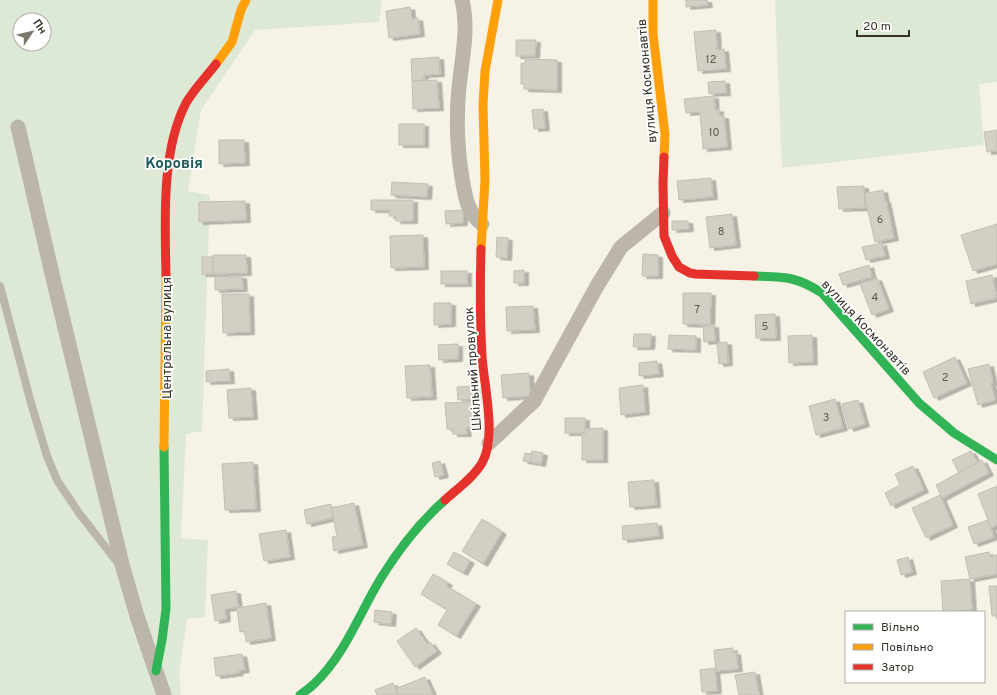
<svg xmlns="http://www.w3.org/2000/svg" width="997" height="695" font-family="Overpass,sans-serif">
<style>
.green{fill:#dde9d4;fill-rule:evenodd}
.building{fill:#d3cfc4;stroke:#c3beb4;filter:url(#shadow)}
.lines{fill:none;stroke-linecap:round;stroke-linejoin:round}
.lane{stroke:#bcb6aa;stroke-width:8}
.street{stroke:#bcb6aa;stroke-width:15}
.fast{stroke:#30b455;stroke-width:9}
.slow{stroke:#ff9f0a;stroke-width:9}
.jam{stroke:#e5322d;stroke-width:9}
.labels{text-anchor:middle;stroke-width:3.5;stroke-linejoin:round;paint-order:stroke}
.number-label{font-size:11px;fill:#5e5a4f}
.street-label{font-size:13px;fill:#373328;stroke:#fff}
.quarter-label{font-size:15px;font-weight:bold;fill:#205b5b;stroke:#fff}
</style>
<defs>
<filter id="shadow"><feDropShadow dx="4.5" dy="2.5" stdDeviation="0" flood-color="#0004"/></filter>
</defs>
<rect width="100%" height="100%" fill="#f7f2e6"/>
<!-- green -->
<g class="green">
<path d="M0,0H382L379,22L255,30L201,110L188,191L210,195L202,431L186,434L181,538L208,540L205,617L187,619L179,674L181,695H0ZM20,20H44V44H20Z"/>
<polygon points="775,0 997,0 997,82 979,84 984,145 782,168"/>
</g>
<!-- building -->
<g class="building">
<polygon points="686,0 707,0 708,5 686,7"/>
<polygon points="410,7 412,19 418,18 420,34 389,38 386,11"/>
<polygon points="716,30 717,50 724,49 726,69 698,71 694,32"/>
<polygon points="516,40 536,40 535,56 516,56"/>
<polygon points="439,57 440,74 424,75 424,80 412,81 411,59"/>
<polygon points="525,59 557,60 557,90 524,89 524,84 521,84 521,63 525,64"/>
<polygon points="437,80 439,108 413,109 412,81"/>
<polygon points="725,81 726,93 709,94 708,82"/>
<polygon points="714,96 715,110 719,109 719,116 724,116 727,147 703,149 700,112 686,113 684,99"/>
<polygon points="543,109 545,128 534,129 532,110"/>
<rect x="399" y="124" width="25" height="21"/>
<polygon points="997,130 997,151 987,152 984,132"/>
<polygon points="219,140 244,140 245,163 219,164"/>
<polygon points="711,178 713,197 679,200 677,181"/>
<polygon points="392,182 428,184 427,197 391,195"/>
<polygon points="864,186 865,208 839,209 837,187"/>
<polygon points="883,190 885,201 886,200 894,238 875,242 864,194"/>
<polygon points="371,200 413,200 413,221 396,221 396,216 389,216 390,210 371,210"/>
<polygon points="245,201 246,220 199,222 199,202"/>
<polygon points="463,210 463,223 446,224 445,211"/>
<polygon points="732,214 736,245 710,248 706,217"/>
<polygon points="672,221 688,221 689,229 672,230"/>
<polygon points="997,224 997,264 973,271 961,235"/>
<polygon points="423,235 424,267 391,268 390,236"/>
<polygon points="497,237 508,238 507,258 496,257"/>
<polygon points="882,243 885,256 866,260 862,247"/>
<polygon points="643,254 658,255 658,276 642,276"/>
<polygon points="213,255 246,255 247,273 213,274"/>
<rect x="202" y="257" width="11" height="17"/>
<polygon points="869,265 872,277 843,285 839,274"/>
<polygon points="524,270 524,283 514,283 514,271"/>
<rect x="441" y="271" width="26" height="13"/>
<polygon points="992,275 997,298 971,304 966,281"/>
<polygon points="242,276 243,289 215,290 215,277"/>
<polygon points="877,278 889,309 872,315 860,284"/>
<polygon points="683,293 711,293 710,325 683,324"/>
<polygon points="222,294 249,294 250,332 223,333"/>
<polygon points="434,303 451,303 451,324 434,325"/>
<polygon points="533,306 535,330 507,331 506,307"/>
<polygon points="775,314 776,338 756,338 755,315"/>
<polygon points="714,325 715,341 704,342 703,326"/>
<polygon points="634,334 651,334 650,347 633,347"/>
<polygon points="669,335 696,336 696,350 668,349"/>
<polygon points="812,335 813,362 789,363 788,336"/>
<polygon points="727,342 728,363 719,364 717,343"/>
<polygon points="458,344 458,359 439,360 438,345"/>
<polygon points="955,357 967,383 934,398 923,372"/>
<polygon points="657,361 659,374 639,376 639,363"/>
<polygon points="989,364 993,383 991,383 995,400 978,405 968,369"/>
<polygon points="430,365 432,397 407,398 405,366"/>
<polygon points="229,369 230,381 206,382 206,371"/>
<polygon points="529,373 530,396 503,398 501,375"/>
<polygon points="643,385 645,412 621,415 619,388"/>
<polygon points="475,386 476,399 458,400 457,387"/>
<polygon points="251,388 253,417 229,418 227,390"/>
<polygon points="835,399 843,428 816,435 809,406"/>
<polygon points="858,400 865,424 849,429 842,404"/>
<polygon points="475,402 477,427 466,428 467,434 453,434 453,429 447,429 445,403"/>
<rect x="565" y="418" width="20" height="15"/>
<polygon points="603,428 603,460 582,460 582,433 585,433 586,429"/>
<polygon points="532,451 543,453 541,464 530,462"/>
<polygon points="971,451 978,463 959,473 952,460"/>
<polygon points="525,453 532,454 530,462 523,461"/>
<polygon points="982,460 989,473 942,498 936,485"/>
<polygon points="440,461 444,475 435,477 432,463"/>
<polygon points="253,462 256,509 225,510 222,464"/>
<polygon points="913,466 924,490 891,506 885,493 900,485 895,474"/>
<polygon points="654,480 656,505 630,507 628,482"/>
<polygon points="997,486 997,525 991,528 978,494"/>
<polygon points="940,495 953,525 926,538 912,508"/>
<polygon points="354,503 363,545 334,551 332,537 337,536 331,508"/>
<polygon points="331,504 333,518 307,524 304,510"/>
<polygon points="482,519 502,532 483,564 462,551"/>
<polygon points="988,520 994,537 974,544 968,527"/>
<polygon points="657,523 659,536 623,540 622,526"/>
<polygon points="286,530 290,557 264,561 259,534"/>
<polygon points="454,552 470,561 463,573 447,564"/>
<polygon points="989,552 990,557 997,555 997,574 970,579 965,557"/>
<polygon points="908,557 912,572 901,575 897,560"/>
<polygon points="433,574 448,583 446,586 476,604 456,636 438,625 447,610 421,594"/>
<polygon points="970,579 972,610 943,612 941,581"/>
<polygon points="989,586 997,586 997,616 992,616"/>
<polygon points="236,591 238,607 225,609 226,619 215,621 211,595"/>
<polygon points="266,603 271,638 246,642 245,631 240,632 237,608"/>
<polygon points="375,610 392,612 391,624 374,622"/>
<polygon points="416,628 427,644 430,642 437,651 415,667 397,641"/>
<polygon points="733,648 733,653 736,652 738,669 716,671 714,650"/>
<polygon points="242,654 245,670 238,671 239,673 216,676 214,658"/>
<polygon points="715,668 717,691 702,692 700,670"/>
<polygon points="755,672 759,695 739,695 735,675"/>
<polygon points="425,677 433,695 398,695 395,689"/>
<polygon points="393,683 398,695 377,695 375,690"/>
</g>
<g class="lines">
<!-- lane -->
<polyline class="lane" points="0,286 31,403 47,456 57,480 79,513 118,563"/>
<!-- street -->
<g class="street">
<path d="M462,0C469,29 462,58 459,87C456,118 457,148 462,178C465,196 467,212 482,224"/>
<polyline points="18,127 53,278 123,568 137,616 164,695"/>
<polyline points="489,443 534,401 597,286 621,247 663,213"/>
</g>
<!-- fast -->
<g class="fast">
<path d="M754,276C784,277 796,276 822,293L919,403L954,433L997,460"/>
<polyline points="156,671 162,640 166,609 164,447"/>
<path d="M300,695C305,691 310,688 314,684C345,655 360,612 381,578C399,549 420,522 445,500"/>
</g>
<!-- slow -->
<g class="slow">
<polyline points="653,0 653,34 665,134 664,157"/>
<polyline points="216,64 232,42 241,10 246,0"/>
<polyline points="481,249 485,180 483,105 485,71 498,0"/>
<polyline points="164,447 166,275"/>
</g>
<!-- jam -->
<g class="jam">
<polyline points="664,157 663,184 664,236 672,256 679,267 690,273 696,274 754,276"/>
<path d="M166,275C165,222 161,151 186,103C194,89 206,77 216,64"/>
<path d="M445,500C457,489 473,478 482,463C497,437 484,386 482,356C480,320 480,285 481,249"/>
</g>
</g>
<g class="labels">
<!-- number labels -->
<g class="number-label">
<text x="711" y="63">12</text>
<text x="714" y="136">10</text>
<text x="880" y="223">6</text>
<text x="721" y="235">8</text>
<text x="875" y="301">4</text>
<text x="697" y="313">7</text>
<text x="765" y="330">5</text>
<text x="945" y="381">2</text>
<text x="826" y="421">3</text>
</g>
<!-- street labels -->
<g class="street-label">
<text transform="translate(646 81) rotate(-95)" y="5">вулиця Космонавтів</text>
<text transform="translate(867 327) rotate(47)" y="5">вулиця Космонавтів</text>
<text transform="translate(166 338) rotate(-90)" y="5">Центральна вулиця</text>
<text transform="translate(472 369) rotate(-94)" y="5">Шкільний провулок</text>
</g>
<!-- quarter labels -->
<g class="quarter-label">
<text x="174" y="168">Коровія</text>
</g>
</g>
<!-- legend -->
<rect x="845" y="611" width="140" height="72" fill="#ffffff" stroke="#afada9"/>
<rect x="853" y="624" width="20" height="6" fill="#30b455" stroke="#afada9"/>
<text x="881" y="631" font-size="12" fill="#373328">Вільно</text>
<rect x="853" y="644" width="20" height="6" fill="#ff9f0a" stroke="#afada9"/>
<text x="881" y="651" font-size="12" fill="#373328">Повільно</text>
<rect x="853" y="664" width="20" height="6" fill="#e5322d" stroke="#afada9"/>
<text x="881" y="671" font-size="12" fill="#373328">Затор</text>
<!-- north arrow -->
<g transform="translate(32 32) rotate(55)"><circle r="19" fill="#ffffff" stroke="#afada9"/>
<path d="M0-3L7 15L0 10L-7 15Z" fill="#7a766a"/>
<text y="-6" font-size="11" font-weight="bold" text-anchor="middle" fill="#373328">Пн</text>
</g>
<!-- scale -->
<path d="M857 30v6h52v-6" fill="none" stroke="#373328" stroke-width="2"/>
<text x="863" y="30" font-size="12" fill="#373328" stroke="#ffffff" stroke-width="3" paint-order="stroke">20 m</text>
</svg>
